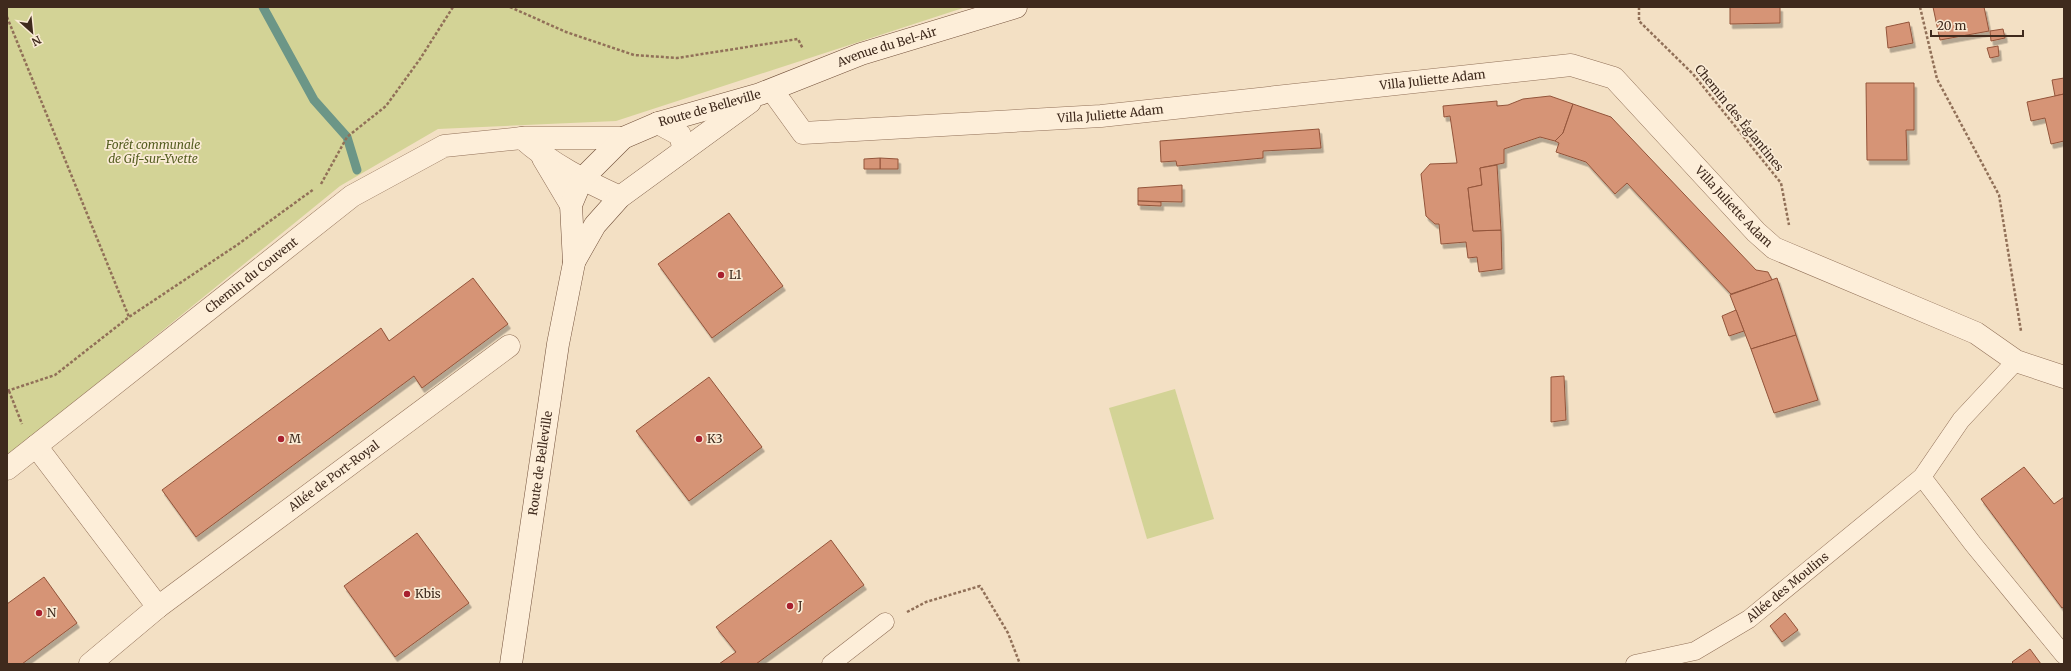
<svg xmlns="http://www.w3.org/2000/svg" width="2071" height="671" font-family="Merriweather,serif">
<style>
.green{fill:#d3d396}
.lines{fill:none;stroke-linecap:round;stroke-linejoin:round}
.stream{stroke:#6c9687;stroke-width:9}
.building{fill:#d69476;stroke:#93543a;filter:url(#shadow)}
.lane-casing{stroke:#917058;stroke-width:19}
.street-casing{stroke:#917058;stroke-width:23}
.secondary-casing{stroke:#73513b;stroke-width:23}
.path{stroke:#917058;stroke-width:2.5;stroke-dasharray:3 2;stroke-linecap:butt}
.lane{stroke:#fdeed9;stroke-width:18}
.street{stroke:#fdeed9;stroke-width:22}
.secondary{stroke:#fdeed9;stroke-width:22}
.poi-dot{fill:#a8202f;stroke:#faebd5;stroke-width:1.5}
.labels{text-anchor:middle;stroke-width:3.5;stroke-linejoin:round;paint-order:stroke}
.street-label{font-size:12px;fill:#3f2a1d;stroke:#faebd5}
.park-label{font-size:12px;font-style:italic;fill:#555e21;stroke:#faebd5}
.poi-label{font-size:12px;fill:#3f2a1d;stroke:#faebd5;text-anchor:start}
</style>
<defs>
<filter id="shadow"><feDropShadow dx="2.5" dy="4.5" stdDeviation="0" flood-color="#0004"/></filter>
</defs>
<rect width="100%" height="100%" fill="#f3e0c4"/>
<!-- green -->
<g class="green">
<polygon points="7,7 966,7 616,121 438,129 340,186 7,457"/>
<polygon points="1175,389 1214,519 1147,539 1109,408"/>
</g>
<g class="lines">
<!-- stream -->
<polyline class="stream" points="263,7 314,100 347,137 357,170"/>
</g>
<!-- building -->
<g class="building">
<polygon points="1730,7 1780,7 1780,23 1730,24"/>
<polygon points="1933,7 1984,7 1989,31 1940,40"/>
<polygon points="1909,22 1913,43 1888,48 1886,27"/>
<polygon points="2003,29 2005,38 1991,41 1990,31"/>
<polygon points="1998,46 1999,56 1990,58 1987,48"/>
<polygon points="2064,78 2064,94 2055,96 2052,80"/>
<polygon points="1866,83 1914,83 1914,130 1906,130 1907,160 1867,160"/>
<polygon points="2064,94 2064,141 2051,144 2045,118 2031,121 2027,102"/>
<polygon points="1550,96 1573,104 1563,133 1555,141 1540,137 1504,149 1504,163 1480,168 1482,185 1468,188 1473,231 1501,230 1502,269 1479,272 1477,257 1468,258 1466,242 1441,244 1439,224 1435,224 1426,216 1421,174 1430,164 1457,163 1450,116 1444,117 1443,106 1497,101 1497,106 1508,105 1523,99"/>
<polygon points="1573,104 1611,117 1756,270 1768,272 1772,280 1731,294 1627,183 1615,194 1586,162 1556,152 1559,143 1555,141 1563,133"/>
<polygon points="1319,129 1321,148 1263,151 1263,158 1177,166 1176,161 1161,162 1160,141"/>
<polygon points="880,158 898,159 898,169 880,169"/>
<polygon points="880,158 880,169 864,169 864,159"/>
<polygon points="1497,165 1501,230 1473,231 1468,188 1482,185 1480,168"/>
<polygon points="1182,185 1182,202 1138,201 1138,188"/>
<polygon points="1138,201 1161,202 1161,206 1138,205"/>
<polygon points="729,213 783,286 712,338 658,264"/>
<polygon points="473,278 508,324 422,388 414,376 196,537 162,490 381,328 389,341"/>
<polygon points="1777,278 1796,335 1751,349 1730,295"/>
<polygon points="1736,310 1744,331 1729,336 1722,316"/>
<polygon points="1796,335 1818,400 1774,413 1751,349"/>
<polygon points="1564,376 1566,420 1551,422 1551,377"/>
<polygon points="709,377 762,447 689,501 636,431"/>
<polygon points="2024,467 2054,504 2064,497 2064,607 2062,608 1981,499"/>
<polygon points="417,533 469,603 395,657 344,586"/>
<polygon points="831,540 864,585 756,664 719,664 736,652 716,627"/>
<polygon points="44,577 77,623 22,664 7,664 7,604"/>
<polygon points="1785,613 1798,630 1782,642 1770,626"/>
<polygon points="2030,649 2041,664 2014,664 2012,662"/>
</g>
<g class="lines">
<defs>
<g id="lane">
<polyline points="1922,477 1973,544 2064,655"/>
<polyline points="831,664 885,622"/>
<path id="s1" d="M1635,664L1695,651L1749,619L1922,477L1961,420L2016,361"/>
</g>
<g id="street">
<path id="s2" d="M772,90L803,133L1101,116L1571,65L1614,78L1756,232L1774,248L1976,333L2016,361L2064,377"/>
<polyline points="658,123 680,135 684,150"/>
<path d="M522,138C551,164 585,181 620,197"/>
<polyline points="543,158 571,205"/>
<polyline points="36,446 158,607"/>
<path id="s3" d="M7,469L352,196L444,146L522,138H623"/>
<path id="s4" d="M90,664L158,607L509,346"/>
</g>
<g id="secondary">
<polyline points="574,262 595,225 620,197 750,102"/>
<path id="s5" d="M511,664L558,344L574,263L571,205L582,179L623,138L658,123L760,94L861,54L1016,7"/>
</g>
</defs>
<!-- lane casing -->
<use href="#lane" class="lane-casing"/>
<!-- street casing -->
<use href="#street" class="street-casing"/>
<!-- secondary casing -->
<use href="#secondary" class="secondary-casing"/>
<!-- path -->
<g class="path">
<polyline points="510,7 566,32 634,55 677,58 798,39 803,49"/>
<polyline points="1639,7 1639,21 1693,74 1781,183 1789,225"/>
<polyline points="1920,7 1937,79 1999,195 2021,331"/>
<polyline points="7,17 129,317"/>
<polyline points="321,184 347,137 386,106 420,59 453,7"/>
<polyline points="7,391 55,375 129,317 237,245 314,189"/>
<polyline points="9,391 22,424"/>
<polyline points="907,612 926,602 980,586 1008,633 1020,664"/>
</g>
<!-- lane -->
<use href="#lane" class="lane"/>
<!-- street -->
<use href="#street" class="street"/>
<!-- secondary -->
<use href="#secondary" class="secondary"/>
</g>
<!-- markers -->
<g class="poi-dot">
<circle cx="721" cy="275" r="4"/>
<circle cx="281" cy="439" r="4"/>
<circle cx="699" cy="439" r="4"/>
<circle cx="407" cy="594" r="4"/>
<circle cx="790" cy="606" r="4"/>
<circle cx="39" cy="613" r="4"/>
</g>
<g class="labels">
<!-- street labels -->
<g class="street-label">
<text dy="4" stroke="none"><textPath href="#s5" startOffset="830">Avenue du Bel-Air</textPath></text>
<text dy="4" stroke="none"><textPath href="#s2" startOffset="685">Villa Juliette Adam</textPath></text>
<text dy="4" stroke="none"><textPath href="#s5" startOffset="642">Route de Belleville</textPath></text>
<text dy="4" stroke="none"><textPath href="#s2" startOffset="361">Villa Juliette Adam</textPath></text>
<text transform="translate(1739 118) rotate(51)" y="4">Chemin des Églantines</text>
<text dy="4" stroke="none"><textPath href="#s2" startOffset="1045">Villa Juliette Adam</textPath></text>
<text dy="4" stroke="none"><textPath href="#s3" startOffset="312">Chemin du Couvent</textPath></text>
<text dy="4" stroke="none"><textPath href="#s5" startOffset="203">Route de Belleville</textPath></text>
<text dy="4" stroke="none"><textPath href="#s4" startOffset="308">Allée de Port-Royal</textPath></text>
<text dy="4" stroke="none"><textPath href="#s1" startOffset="174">Allée des Moulins</textPath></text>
</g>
<!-- park labels -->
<g class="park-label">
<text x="153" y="149">Forêt communale<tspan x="153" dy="14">de Gif-sur-Yvette</tspan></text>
</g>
<!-- poi labels -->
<g class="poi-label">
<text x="729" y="279">L1</text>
<text x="289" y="443">M</text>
<text x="707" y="443">K3</text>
<text x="415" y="598">Kbis</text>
<text x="798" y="610">J</text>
<text x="47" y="617">N</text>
</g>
</g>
<!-- border -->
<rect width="2071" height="671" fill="none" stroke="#3f2a1d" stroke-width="16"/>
<!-- north arrow -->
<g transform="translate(32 32) rotate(153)" stroke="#faebd5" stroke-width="3" paint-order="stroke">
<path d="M0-3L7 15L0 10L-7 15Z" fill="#3f2a1d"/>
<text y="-6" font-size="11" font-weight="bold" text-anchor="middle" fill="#3f2a1d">N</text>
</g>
<!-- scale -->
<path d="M1931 30v6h92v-6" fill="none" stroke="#3f2a1d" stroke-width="2"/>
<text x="1937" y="30" font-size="12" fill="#3f2a1d" stroke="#faebd5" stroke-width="3" paint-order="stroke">20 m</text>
</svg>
